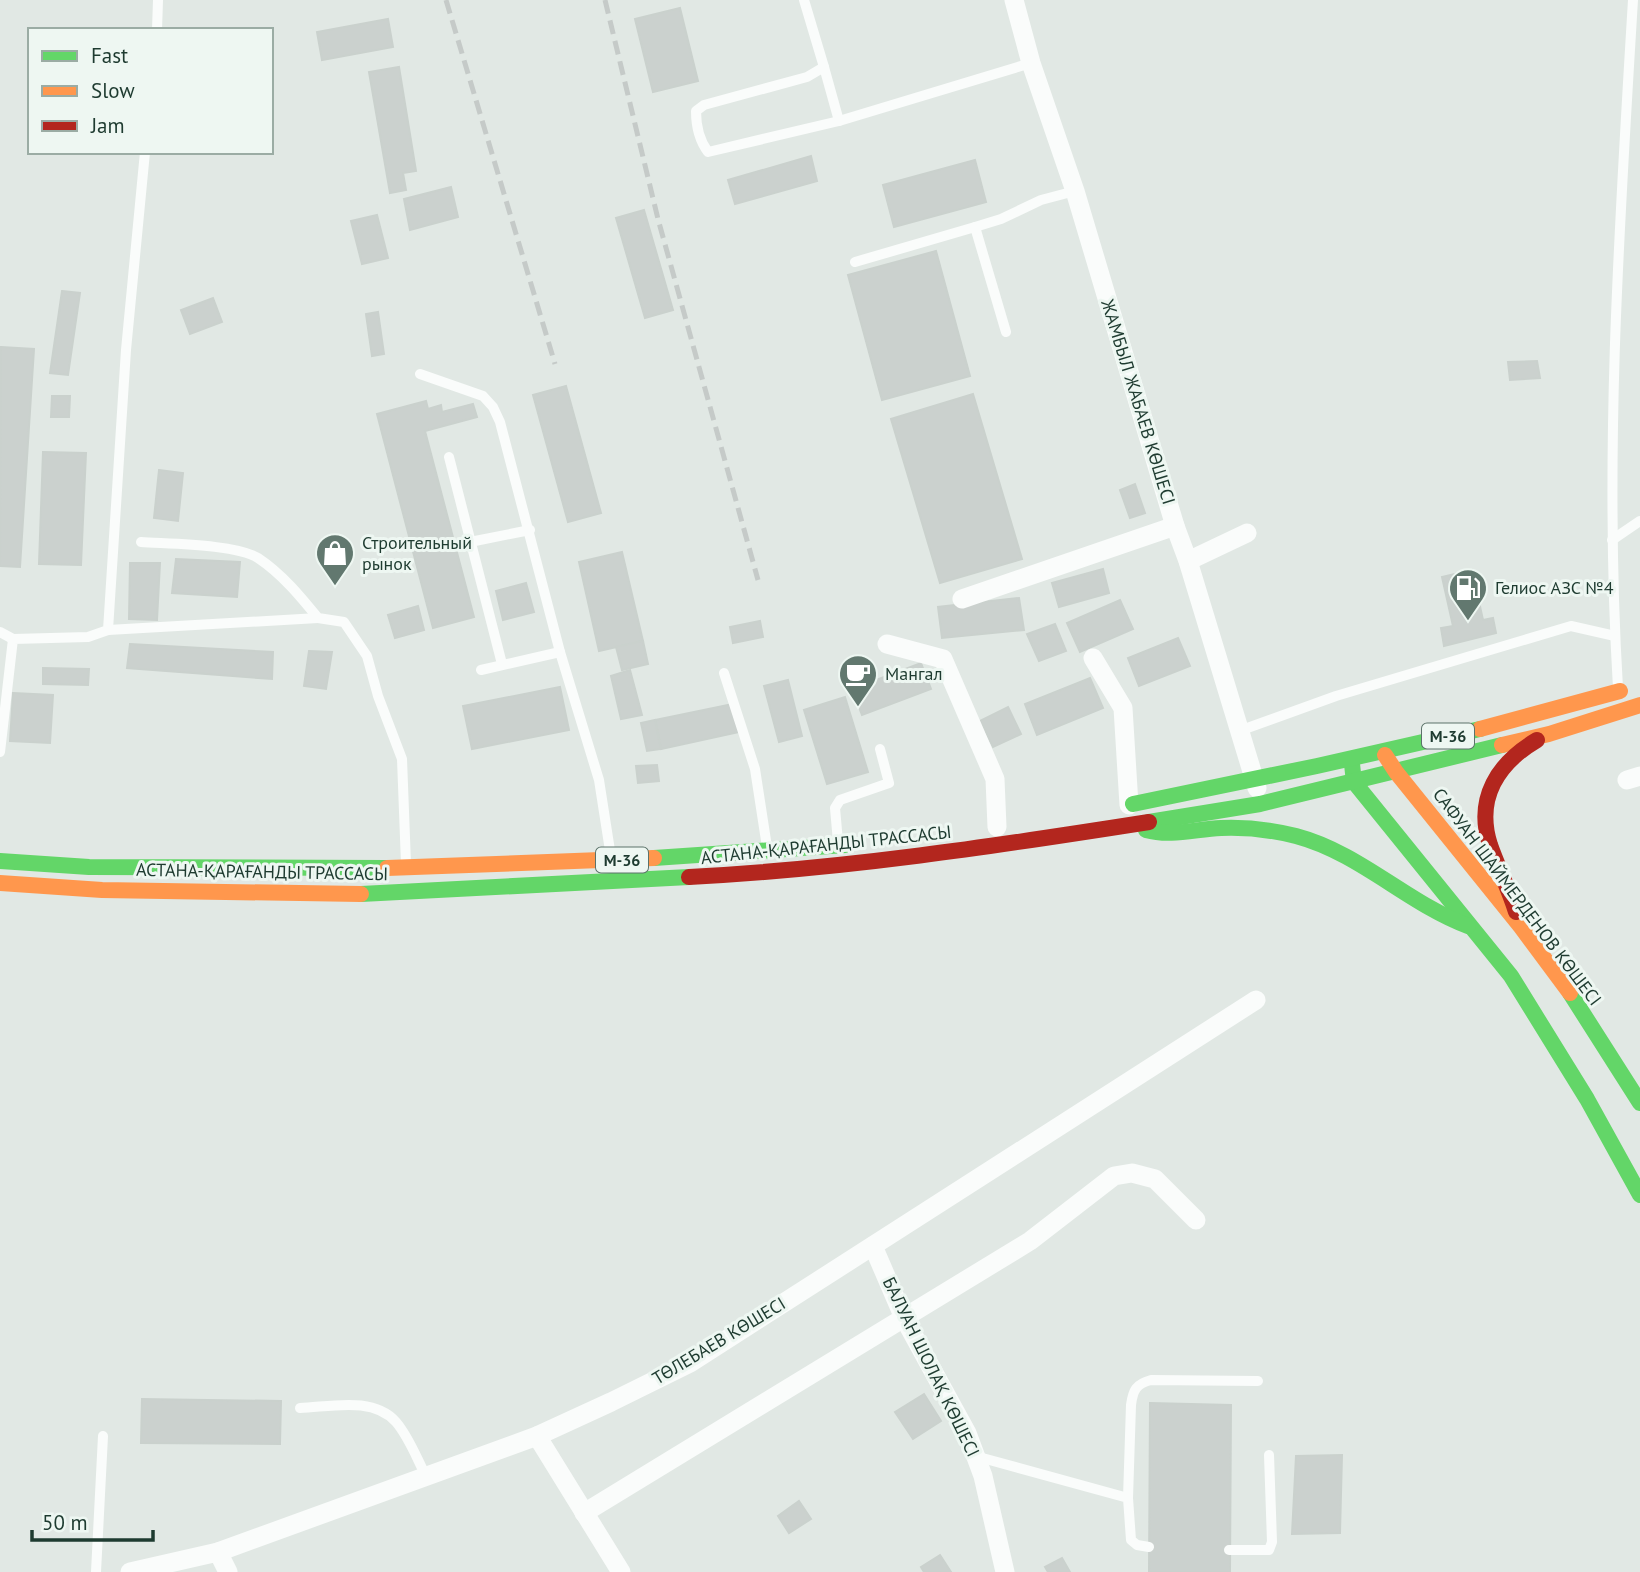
<svg xmlns="http://www.w3.org/2000/svg" width="1640" height="1572" font-family="'PT Sans',sans-serif">
<style>
.building{fill:#cbd1ce;stroke:#cad1cd;stroke-width:2}
.lines{fill:none;stroke-linecap:round;stroke-linejoin:round}
.lane{stroke:#fafcfb;stroke-width:10}
.street{stroke:#fafcfb;stroke-width:19}
.fast{stroke:#63d668;stroke-width:16}
.slow{stroke:#ff974d;stroke-width:16}
.jam{stroke:#b3261e;stroke-width:16}
.rail{stroke:#c5cac8;stroke-width:5;stroke-dasharray:14 7;stroke-linecap:butt}
.labels{text-anchor:middle;stroke-width:6;stroke-linejoin:round;paint-order:stroke}
.shield{fill:#eef7f2;stroke:#5c736a;stroke-width:2}
.shield-label{font-size:16px;font-weight:bold;fill:#1e3b30}
.street-label{font-size:18px;fill:#1e3b30;stroke:#eef7f2}
.poi-label{font-size:18px;fill:#1e3b30;stroke:#eef7f2;text-anchor:start}
</style>
<rect width="100%" height="100%" fill="#e1e8e4"/>
<!-- building -->
<g class="building">
<polygon points="680,8 698,81 653,92 635,19"/>
<polygon points="388,19 393,47 322,60 317,32"/>
<polygon points="399,67 416,171 403,173 406,190 390,193 369,72"/>
<polygon points="811,156 817,181 735,204 728,180"/>
<polygon points="975,160 986,202 894,227 883,185"/>
<polygon points="451,187 458,217 410,230 404,199"/>
<polygon points="644,210 673,310 645,318 616,218"/>
<polygon points="377,215 388,258 362,264 351,221"/>
<polygon points="936,251 970,376 882,400 848,275"/>
<polygon points="62,291 80,293 68,375 50,373"/>
<polygon points="213,298 222,322 190,334 181,310"/>
<polygon points="378,312 384,354 372,356 366,314"/>
<polygon points="1,347 34,349 20,567 0,566"/>
<polygon points="1537,361 1540,378 1510,380 1508,362"/>
<polygon points="566,386 601,513 568,522 533,395"/>
<polygon points="973,394 1022,559 940,583 891,419"/>
<polygon points="52,396 70,396 69,417 51,417"/>
<polygon points="426,401 428,409 441,405 442,412 473,404 477,417 425,431 474,617 433,628 377,414"/>
<polygon points="43,452 86,453 81,565 39,564"/>
<polygon points="159,470 183,473 178,521 154,518"/>
<polygon points="1135,484 1145,513 1130,518 1120,490"/>
<polygon points="622,552 643,641 599,651 579,562"/>
<polygon points="176,559 240,562 237,597 172,593"/>
<polygon points="130,563 160,563 157,620 129,619"/>
<polygon points="1103,569 1109,593 1059,607 1052,583"/>
<polygon points="1472,570 1483,620 1493,618 1496,633 1444,646 1441,628 1453,626 1442,577"/>
<polygon points="526,583 534,612 503,620 496,591"/>
<polygon points="1019,598 1024,630 942,638 938,607"/>
<polygon points="1120,600 1133,629 1080,652 1067,623"/>
<polygon points="418,606 424,630 395,638 388,615"/>
<polygon points="760,621 763,637 733,643 730,627"/>
<polygon points="1055,624 1066,651 1039,661 1027,634"/>
<polygon points="1178,638 1190,666 1139,686 1128,658"/>
<polygon points="643,641 648,664 622,670 616,647"/>
<polygon points="130,644 273,652 272,679 127,668"/>
<polygon points="309,651 332,652 326,689 304,686"/>
<polygon points="921,663 931,689 862,715 852,689"/>
<polygon points="43,668 89,669 88,685 43,684"/>
<polygon points="630,670 642,715 621,719 611,676"/>
<polygon points="1090,678 1103,708 1037,735 1025,704"/>
<polygon points="788,680 802,736 779,742 764,686"/>
<polygon points="560,687 569,730 472,749 463,706"/>
<polygon points="13,693 53,695 50,743 10,741"/>
<polygon points="845,697 868,772 827,784 804,710"/>
<polygon points="733,704 739,732 661,749 655,720"/>
<polygon points="1008,707 1021,734 993,747 980,721"/>
<polygon points="655,720 661,749 647,751 641,723"/>
<polygon points="657,765 659,781 638,783 636,766"/>
<polygon points="924,1394 941,1421 913,1439 895,1412"/>
<polygon points="142,1399 281,1401 280,1444 141,1443"/>
<polygon points="1150,1403 1231,1405 1230,1572 1149,1572"/>
<polygon points="1342,1455 1340,1533 1292,1534 1296,1456"/>
<polygon points="799,1501 811,1519 789,1533 778,1516"/>
<polygon points="940,1555 951,1572 924,1572 921,1567"/>
<polygon points="1062,1558 1070,1572 1048,1572 1045,1567"/>
</g>
<g class="lines">
<!-- lane -->
<g class="lane">
<path d="M804,0L824,67L807,77L704,105L696,111C696,126 699,140 708,152L839,121L1031,63"/>
<polyline points="157,30 158,0"/>
<polyline points="824,67 839,121"/>
<polyline points="975,227 1006,332"/>
<polyline points="855,262 975,227 1001,219 1041,200 1075,191"/>
<polyline points="420,374 483,396 493,407 500,422 560,652 599,780 611,857"/>
<polyline points="449,457 502,664"/>
<polyline points="1612,540 1640,521"/>
<path d="M141,542C168,544 236,544 258,558C282,574 300,596 318,618L344,622L367,656L378,696L402,759L406,864"/>
<polyline points="470,542 530,530"/>
<polyline points="108,630 318,618"/>
<polyline points="0,632 13,639"/>
<polyline points="481,670 560,652"/>
<polyline points="724,673 755,769 767,847"/>
<path d="M1618,688C1604,458 1619,229 1633,0"/>
<polyline points="1239,731 1336,696 1571,626 1615,636"/>
<polyline points="0,752 13,639 88,637 108,630 126,350 145,152"/>
<polyline points="838,842 835,808 840,800 889,783 880,749"/>
<path d="M300,1408C330,1407 373,1396 396,1422C409,1437 417,1459 426,1476"/>
<polyline points="975,1456 1128,1498 1131,1540 1137,1545 1149,1547"/>
<path d="M1128,1498L1131,1405C1133,1390 1136,1384 1151,1380L1258,1381"/>
<polyline points="1229,1550 1269,1550 1272,1542 1269,1455"/>
<polyline points="96,1572 103,1436"/>
</g>
<!-- street -->
<g class="street">
<polyline points="1014,0 1031,63 1075,191 1175,526 1188,561 1257,788"/>
<polyline points="1188,561 1247,533"/>
<polyline points="962,599 1175,526"/>
<polyline points="887,644 943,659 995,779 997,827"/>
<polyline points="1093,658 1123,708 1129,805"/>
<polyline points="1627,780 1640,776"/>
<polyline points="873,1246 904,1318 967,1433 983,1476 1005,1572"/>
<polyline points="537,1436 621,1572"/>
<polyline points="584,1513 1030,1241 1114,1176 1132,1173 1155,1179 1196,1220"/>
<polyline points="218,1552 228,1572"/>
<polyline points="130,1572 218,1552 537,1436 611,1402 690,1363 1256,1000"/>
</g>
<!-- fast -->
<g class="fast">
<polyline points="1352,764 1354,782 1511,976 1587,1099 1640,1195"/>
<polyline points="1133,804 1317,766 1480,729"/>
<polyline points="1149,822 1260,804 1502,745"/>
<path d="M1146,830C1171,837 1196,829 1221,828C1246,827 1272,830 1296,836C1360,853 1407,903 1468,926"/>
<polyline points="654,858 845,845"/>
<polyline points="0,861 89,867 387,868"/>
<polyline points="361,894 689,877"/>
<polyline points="1570,993 1640,1103"/>
</g>
<!-- slow -->
<g class="slow">
<polyline points="1480,729 1620,691"/>
<polyline points="1502,745 1549,734 1640,705"/>
<polyline points="1385,755 1396,772 1521,927 1570,993"/>
<polyline points="387,868 654,858"/>
<polyline points="0,883 102,890 361,894"/>
</g>
<!-- jam -->
<g class="jam">
<path d="M689,877C844,869 996,846 1149,822"/>
<path d="M1516,912C1509,889 1498,868 1490,845C1475,798 1498,763 1537,740"/>
</g>
<!-- rail -->
<g class="rail">
<polyline points="446,0 555,364"/>
<polyline points="605,0 658,219 758,580"/>
</g>
</g>
<!-- icons -->
<defs>
<symbol id="shop-pin" viewBox="-11 -11 22 30"><path d="M0 17L-7.5 6A9.5 9.5 0 1 1 7.5 6Z" fill="#62786f" stroke="#eef7f2"/><path d="M-5-2.5h2.3a2.7 3.5 0 0 1 5.4 0H5L5.5 6h-11ZM-1.5-2.5h3a1.5 2.3 0 0 0-3 0Z" fill="#fff"/></symbol>
<symbol id="fuel-pin" viewBox="-11 -11 22 30"><path d="M0 17L-7.5 6A9.5 9.5 0 1 1 7.5 6Z" fill="#62786f" stroke="#eef7f2"/><path d="M-5.5-6h7V0h2V4h1.3V-2.5L3-4.5l.8-.8L6-3V5H2.5V1h-1V6h-7ZM-4.2-4.7v3.2H.2V-4.7Z" fill="#fff"/></symbol>
<symbol id="cafe-pin" viewBox="-11 -11 22 30"><path d="M0 17L-7.5 6A9.5 9.5 0 1 1 7.5 6Z" fill="#62786f" stroke="#eef7f2"/><path d="M-5.5-4.5H6V0H3Q3 3.5 0 3.5H-2.5Q-5.5 3.5-5.5 0ZM3-3.2v2h1.7v-2ZM-6 4.5H4V6H-6Z" fill="#fff"/></symbol>
</defs>
<g fill-rule="evenodd">
<use href="#shop-pin" x="313" y="531" width="44" height="60"/>
<use href="#fuel-pin" x="1446" y="566" width="44" height="60"/>
<use href="#cafe-pin" x="836" y="652" width="44" height="60"/>
</g>
<g class="labels">
<!-- shield labels -->
<g class="shield">
<rect x="1422" y="723.5" width="52" height="25" rx="5"/>
<rect x="596" y="847.5" width="52" height="25" rx="5"/>
</g>
<g class="shield-label">
<text x="1448" y="742">M-36</text>
<text x="622" y="866">M-36</text>
</g>
<!-- street labels -->
<g class="street-label">
<text transform="translate(1138 402) rotate(73)" y="6">ЖАМБЫЛ ЖАБАЕВ КӨШЕСІ</text>
<text transform="translate(826 845) rotate(-6)" y="6">АСТАНА-ҚАРАҒАНДЫ ТРАССАСЫ</text>
<text transform="translate(262 872) rotate(1)" y="6">АСТАНА-ҚАРАҒАНДЫ ТРАССАСЫ</text>
<text transform="translate(1517 897) rotate(53)" y="6">САФУАН ШАЙМЕРДЕНОВ КӨШЕСІ</text>
<text transform="translate(719 1341) rotate(-31)" y="6">ТӨЛЕБАЕВ КӨШЕСІ</text>
<text transform="translate(931 1367) rotate(64)" y="6">БАЛУАН ШОЛАҚ КӨШЕСІ</text>
</g>
<!-- poi labels -->
<g class="poi-label">
<text x="362" y="549">Строительный<tspan x="362" dy="21">рынок</tspan></text>
<text x="1495" y="594">Гелиос АЗС №4</text>
<text x="885" y="680">Мангал</text>
</g>
</g>
<!-- legend -->
<rect x="28" y="28" width="245" height="126" fill="#eef7f2" stroke="#9baca4" stroke-width="2"/>
<rect x="42" y="51" width="35" height="10" fill="#63d668" stroke="#9baca4" stroke-width="2"/>
<text x="91" y="63" font-size="21" fill="#1e3b30">Fast</text>
<rect x="42" y="86" width="35" height="10" fill="#ff974d" stroke="#9baca4" stroke-width="2"/>
<text x="91" y="98" font-size="21" fill="#1e3b30">Slow</text>
<rect x="42" y="121" width="35" height="10" fill="#b3261e" stroke="#9baca4" stroke-width="2"/>
<text x="91" y="133" font-size="21" fill="#1e3b30">Jam</text>
<!-- scale -->
<path d="M32 1530v10h121v-10" fill="none" stroke="#1e3b30" stroke-width="3.5"/>
<text x="42" y="1530" font-size="21" fill="#1e3b30" stroke="#eef7f2" stroke-width="5" paint-order="stroke">50 m</text>
</svg>
